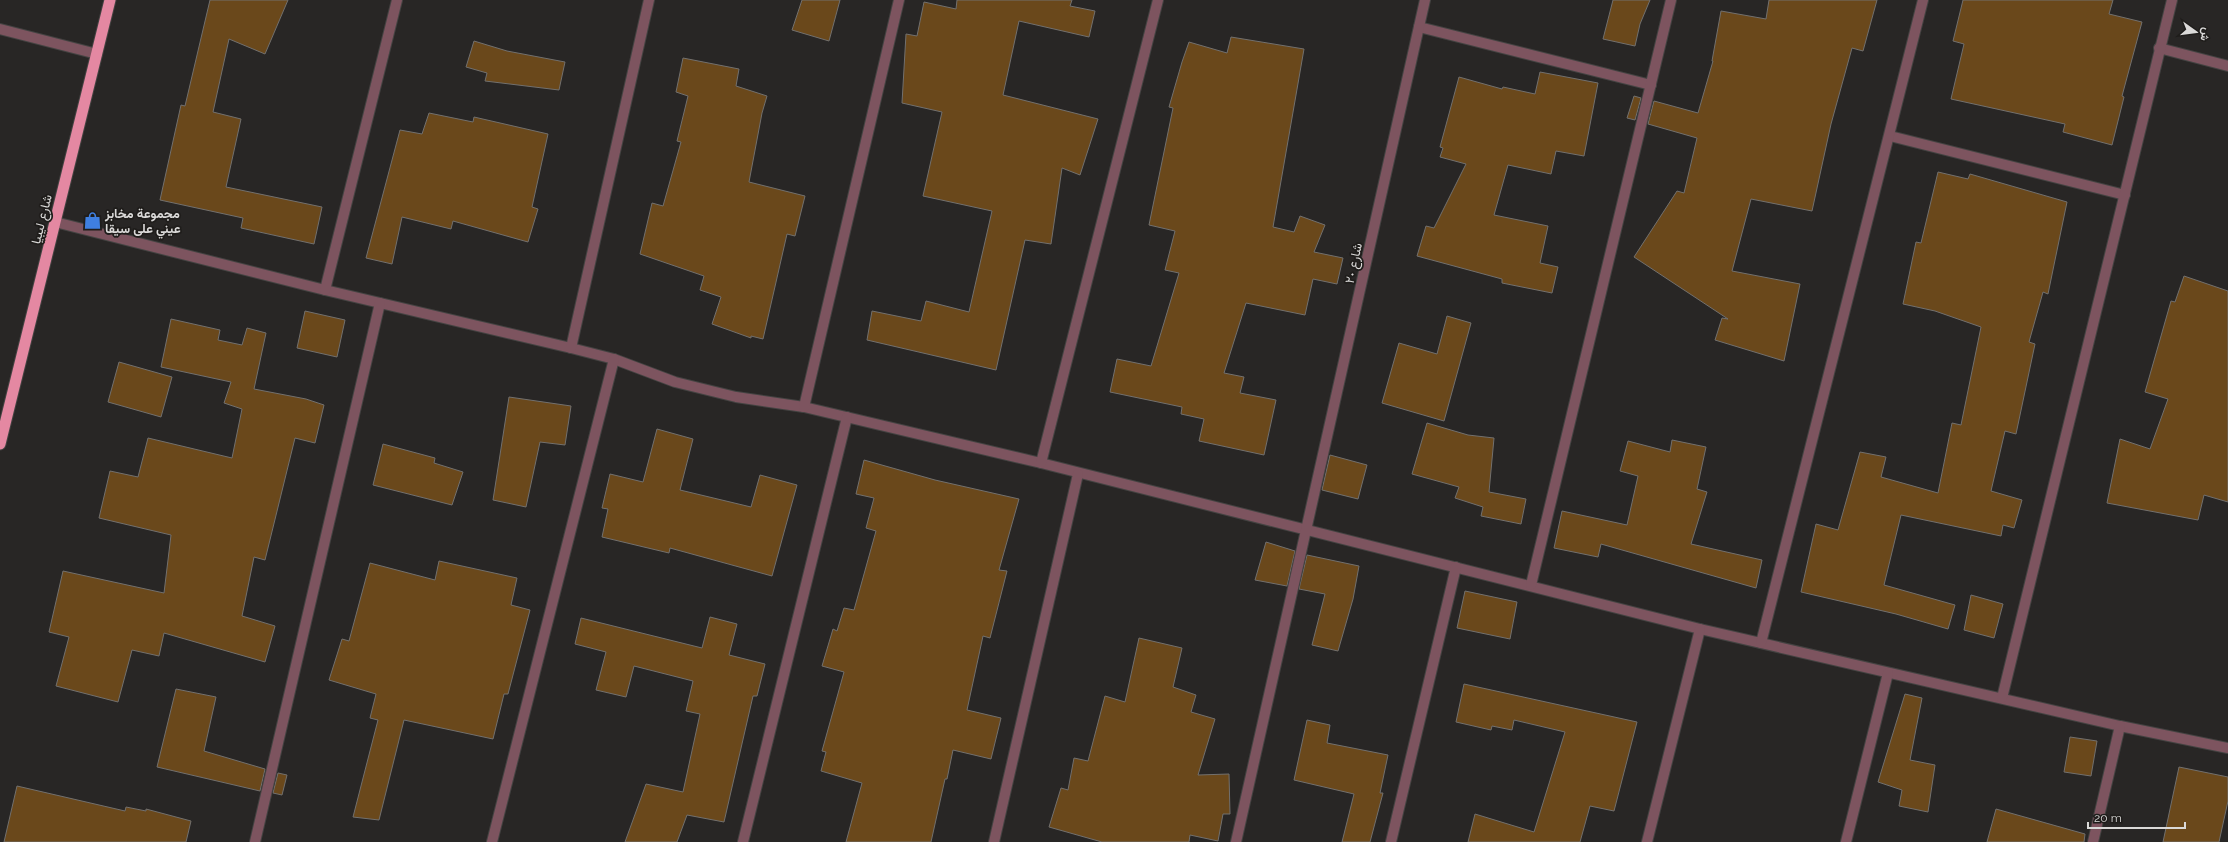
<svg xmlns="http://www.w3.org/2000/svg" width="2228" height="842" font-family="Raleway,Vazirmatn,sans-serif">
<style>
.building{fill:#6a481b;stroke:#72706e}
.lines{fill:none;stroke-linecap:round;stroke-linejoin:round}
.minor-casing{stroke:#444342;stroke-width:12}
.trunk-casing{stroke:#444342;stroke-width:13}
.minor{stroke:#7d545f;stroke-width:10}
.trunk{stroke:#e488a2;stroke-width:11}
.labels{text-anchor:middle;stroke-width:3.5;stroke-linejoin:round;paint-order:stroke}
.poi-label{font-size:13px;font-weight:bold;fill:#dad9d8;stroke:#1f1d1b;text-anchor:start}
.street-label{font-size:13px;fill:#dad9d8;stroke:#1f1d1b}
</style>
<rect width="100%" height="100%" fill="#282625"/>
<!-- building -->
<g class="building">
<polygon points="210,0 288,0 265,54 229,39 213,112 241,119 226,187 322,207 314,244 241,228 243,218 160,200 181,105 185,106"/>
<polygon points="802,0 840,0 829,41 792,30"/>
<polygon points="957,0 1072,0 1070,6 1095,11 1089,37 1019,21 1003,95 1098,119 1080,175 1062,168 1051,244 1025,240 996,370 867,340 872,311 921,321 926,301 969,312 992,211 923,196 942,112 902,103 906,34 917,36 924,2 956,9"/>
<polygon points="1613,0 1650,0 1640,24 1635,46 1603,39"/>
<polygon points="1769,0 1877,0 1863,51 1852,48 1831,124 1812,211 1751,199 1732,271 1800,284 1784,361 1715,340 1722,318 1728,319 1634,257 1677,191 1684,193 1697,138 1648,124 1654,101 1698,113 1713,61 1712,61 1721,11 1766,19"/>
<polygon points="1963,0 2113,0 2109,14 2142,22 2122,96 2124,97 2112,145 2063,132 2065,124 1951,99 1964,44 1953,41"/>
<polygon points="1231,37 1304,49 1273,227 1294,232 1300,216 1325,225 1314,252 1343,258 1337,284 1313,279 1305,315 1246,303 1224,373 1244,377 1240,393 1276,400 1264,455 1199,441 1204,419 1181,414 1182,407 1110,392 1117,359 1151,366 1179,273 1165,270 1175,231 1149,225 1173,108 1169,107 1182,62 1189,42 1227,53"/>
<polygon points="474,41 507,51 565,62 559,90 485,81 487,73 466,67"/>
<polygon points="683,58 739,69 736,86 767,96 762,113 749,182 805,196 795,236 787,234 763,339 751,336 751,338 712,324 721,297 700,290 704,276 640,254 652,203 663,206 681,142 677,141 688,96 676,92"/>
<polygon points="1540,72 1598,83 1584,156 1556,151 1551,174 1508,165 1494,215 1548,226 1540,263 1558,267 1552,293 1502,283 1502,279 1417,256 1426,226 1434,228 1466,164 1440,157 1443,148 1440,147 1459,77 1502,89 1503,87 1535,94"/>
<polygon points="1634,96 1641,98 1635,120 1627,118"/>
<polygon points="429,113 473,122 474,117 548,134 532,207 538,209 528,242 453,221 451,229 402,217 392,264 366,258 400,130 422,134"/>
<polygon points="1938,172 1968,179 1970,174 2067,202 2048,294 2043,292 2029,342 2035,344 2016,434 2005,431 1991,491 2022,500 2014,528 2003,525 2001,536 1901,515 1884,585 1955,605 1948,629 1896,614 1801,592 1816,524 1838,530 1860,452 1886,457 1881,477 1938,493 1952,423 1961,425 1981,327 1935,311 1903,304 1916,242 1921,243"/>
<polygon points="2184,276 2228,291 2228,502 2204,495 2198,520 2107,503 2120,439 2150,449 2168,399 2145,392 2171,301 2175,302"/>
<polygon points="305,311 345,320 337,357 297,348"/>
<polygon points="1447,316 1471,323 1444,421 1382,403 1399,343 1437,354"/>
<polygon points="171,319 220,330 218,340 242,345 247,328 266,333 254,389 306,399 324,405 315,443 295,438 265,560 254,557 242,616 275,626 265,662 164,633 159,656 132,650 118,702 56,686 69,637 49,632 63,571 164,593 171,535 99,518 110,471 138,477 148,438 232,458 242,409 224,403 231,382 161,367"/>
<polygon points="119,362 172,377 161,417 108,402"/>
<polygon points="509,397 571,406 565,445 540,442 526,507 493,500"/>
<polygon points="1427,423 1468,435 1494,438 1489,492 1526,499 1521,524 1481,516 1483,507 1455,498 1459,487 1412,474"/>
<polygon points="657,429 693,439 680,490 751,507 760,475 797,485 772,576 670,548 669,553 602,537 608,509 602,508 610,474 643,482"/>
<polygon points="1672,440 1706,447 1697,489 1707,492 1691,544 1762,560 1756,588 1601,544 1598,557 1554,548 1562,511 1627,525 1638,476 1620,471 1628,441 1670,452"/>
<polygon points="383,444 435,458 434,463 463,472 452,505 373,485"/>
<polygon points="1330,455 1367,465 1358,499 1322,490"/>
<polygon points="864,460 935,480 1019,499 999,570 1007,571 990,638 983,636 967,710 1001,718 991,759 953,750 947,779 945,779 931,842 846,842 862,783 821,771 826,752 822,751 844,672 822,666 833,629 837,631 844,608 854,610 876,531 866,528 874,498 856,494"/>
<polygon points="1266,542 1295,551 1287,586 1255,580"/>
<polygon points="1307,555 1359,566 1353,599 1338,651 1312,645 1325,594 1299,589"/>
<polygon points="439,561 517,578 511,605 530,610 508,694 504,694 493,739 404,720 379,820 353,817 378,720 370,718 376,694 329,680 342,639 349,641 370,563 435,580"/>
<polygon points="1465,591 1517,602 1510,639 1457,628"/>
<polygon points="1971,595 2003,604 1994,638 1964,630"/>
<polygon points="710,617 737,624 729,655 765,664 757,696 753,696 724,822 687,815 677,842 625,842 646,784 683,792 700,714 686,711 693,681 634,666 626,697 596,690 606,652 575,644 581,618 702,648"/>
<polygon points="1139,638 1182,648 1173,687 1196,695 1191,712 1215,719 1198,775 1229,774 1230,814 1223,814 1218,841 1190,835 1189,842 1102,842 1049,827 1061,788 1068,790 1074,758 1088,761 1105,696 1125,702"/>
<polygon points="1464,684 1637,722 1614,811 1590,806 1580,842 1468,842 1475,814 1534,832 1565,732 1514,720 1512,730 1492,726 1491,730 1456,722"/>
<polygon points="176,689 216,697 204,751 265,769 260,791 157,767"/>
<polygon points="1905,694 1922,698 1910,760 1935,765 1928,812 1899,806 1902,790 1878,782"/>
<polygon points="1307,720 1330,725 1327,743 1388,755 1380,793 1383,793 1370,842 1342,842 1354,794 1294,780"/>
<polygon points="2070,737 2097,741 2091,776 2064,772"/>
<polygon points="2179,767 2228,777 2228,801 2219,842 2163,842"/>
<polygon points="278,773 287,775 282,795 273,793"/>
<polygon points="17,786 125,811 126,807 146,811 146,809 191,821 186,842 4,842"/>
<polygon points="1996,809 2085,834 2084,842 1987,842"/>
</g>
<g class="lines">
<defs>
<g id="minor">
<polyline points="1419,27 1651,85"/>
<polyline points="0,29 97,54"/>
<polyline points="2159,48 2228,66"/>
<polyline points="1890,136 2125,195"/>
<polyline points="55,222 325,290 571,348 614,359 675,382 736,397 804,407 1041,463 1700,629 2120,726 2228,748"/>
<polyline points="325,290 397,0"/>
<polyline points="571,348 649,0"/>
<polyline points="804,407 899,0"/>
<polyline points="1041,463 1158,0"/>
<polyline points="1531,585 1671,0"/>
<polyline points="1761,643 1923,0"/>
<polyline points="2002,698 2172,0"/>
<polyline points="255,842 380,303"/>
<polyline points="492,842 614,359"/>
<polyline points="743,842 847,417"/>
<polyline points="994,842 1078,474"/>
<polyline points="1236,842 1425,0"/>
<polyline points="1391,842 1456,567"/>
<polyline points="1647,842 1700,629"/>
<polyline points="1846,842 1888,673"/>
<polyline points="2093,842 2120,726"/>
</g>
<polyline id="trunk" points="0,444 110,0"/>
</defs>
<!-- minor casing -->
<use href="#minor" class="minor-casing"/>
<!-- trunk casing -->
<use href="#trunk" class="trunk-casing"/>
<!-- minor -->
<use href="#minor" class="minor"/>
<!-- trunk -->
<use href="#trunk" class="trunk"/>
</g>
<!-- icons -->
<defs>
<symbol id="shop-bare" viewBox="-9 -9 18 18"><path d="M-5-2.5h2.3a2.7 3.5 0 0 1 5.4 0H5L5.5 6h-11ZM-1.5-2.5h3a1.5 2.3 0 0 0-3 0Z" fill="#3f7fe0" stroke="#1f1d1b" stroke-width="2.5" paint-order="stroke"/></symbol>
</defs>
<g fill-rule="evenodd">
<use href="#shop-bare" x="80" y="208" width="25" height="25"/>
</g>
<g class="labels">
<!-- poi labels -->
<g class="poi-label">
<text x="105" y="218">مجموعة مخابز<tspan x="105" dy="15">عيني على سيقا</tspan></text>
</g>
<!-- street labels -->
<g class="street-label">
<text transform="translate(41 219) rotate(-76)" y="5">شارع ليبيا</text>
<text transform="translate(1353 263) rotate(-78)" y="5">شارع ٢٠</text>
</g>
</g>
<!-- north arrow -->
<g transform="translate(2196 32) rotate(104)" stroke="#1f1d1b" stroke-width="3" paint-order="stroke">
<path d="M0-3L7 15L0 10L-7 15Z" fill="#dad9d8"/>
<text y="-6" font-size="11" font-weight="bold" text-anchor="middle" fill="#dad9d8">ش</text>
</g>
<!-- scale -->
<path d="M2088 822v6h97v-6" fill="none" stroke="#dad9d8" stroke-width="2"/>
<text x="2094" y="822" font-size="12" fill="#dad9d8" stroke="#1f1d1b" stroke-width="3" paint-order="stroke">20 m</text>
</svg>
